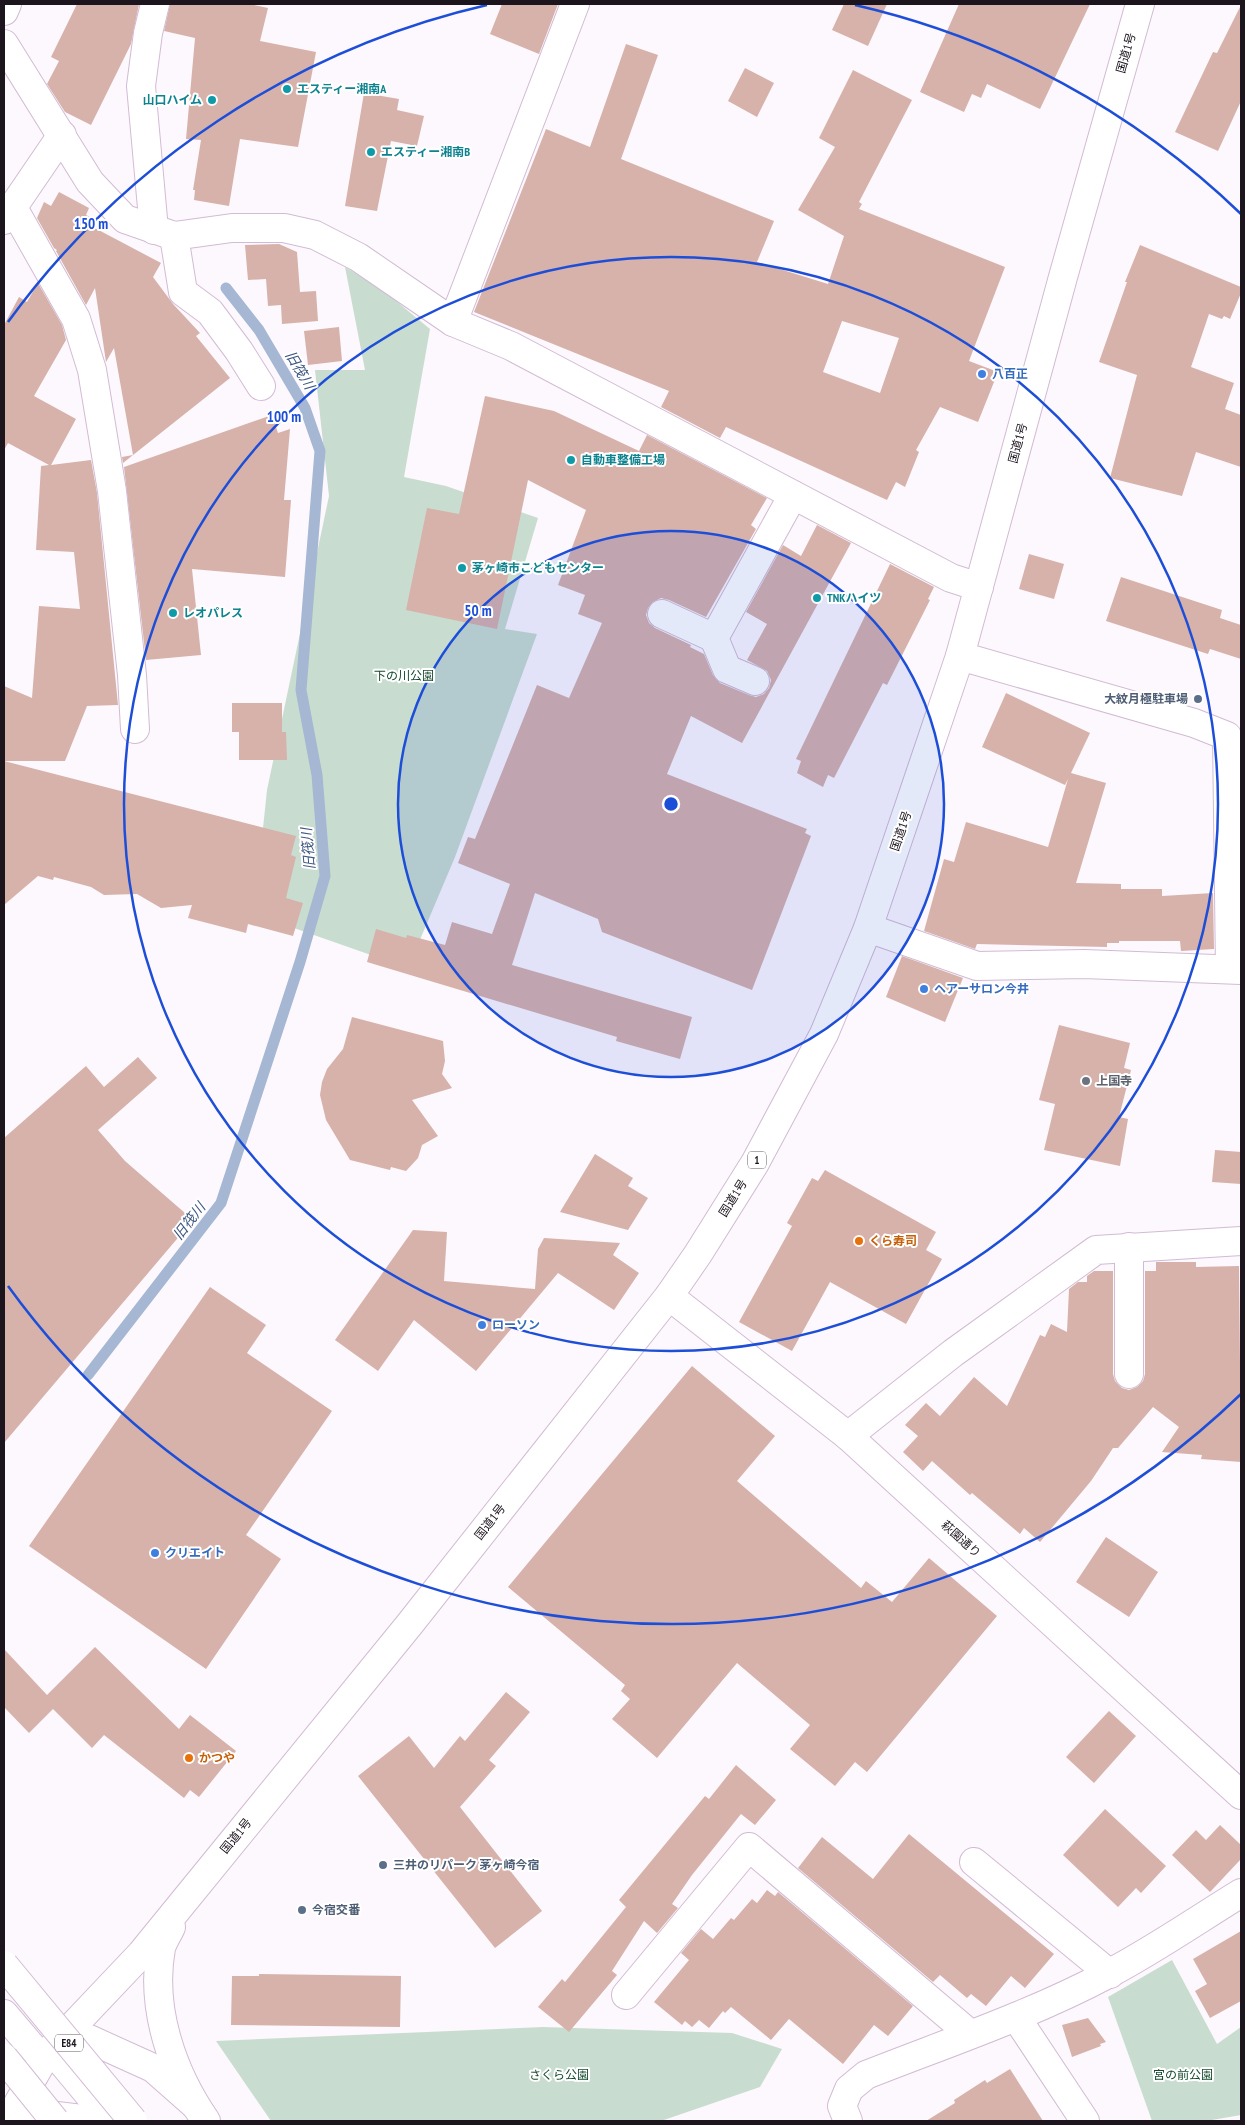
<svg xmlns="http://www.w3.org/2000/svg" width="1245" height="2125" font-family="'PT Sans Narrow','Noto Sans JP',sans-serif">
<style>
.green{fill:#c8ddcf}
.lines{fill:none;stroke-linecap:round;stroke-linejoin:round}
.stream{stroke:#a5b7d2;stroke-width:11}
.building{fill:#d6b2ab;fill-rule:evenodd}
.minor-casing{stroke:#d2bbd4;stroke-width:30}
.highway-casing{stroke:#d2bbd4;stroke-width:30}
.minor{stroke:#fff;stroke-width:28}
.highway{stroke:#fff;stroke-width:28}
.highway-bridge-casing{stroke:#d2bbd4;stroke-width:30;stroke-linecap:butt}
.highway-bridge{stroke:#fff;stroke-width:28}
.ring{fill:none;stroke:#1d4ed8;stroke-width:2.5}
.culture-dot{fill:#0f9aa8;stroke:#fff;stroke-width:2}
.shop-dot{fill:#3f7fe0;stroke:#fff;stroke-width:2}
.service-dot{fill:#5c6f8a;stroke:#fff;stroke-width:2}
.worship-dot{fill:#6b7280;stroke:#fff;stroke-width:2}
.food-dot{fill:#e8710a;stroke:#fff;stroke-width:2}
.labels{text-anchor:middle;stroke-width:4;stroke-linejoin:round;paint-order:stroke}
.shield{fill:#fff;stroke:#615b62;stroke-width:1}
.shield-label{font-size:11px;font-weight:bold;fill:#1d151e}
.street-label{font-size:12px;fill:#1d151e;stroke:#fff}
.culture-label{font-size:12px;font-weight:bold;fill:#0d838f;stroke:#fff;text-anchor:start}
.shop-label{font-size:12px;font-weight:bold;fill:#366cbe;stroke:#fff;text-anchor:start}
.park-label{font-size:12px;fill:#14492d;stroke:#fff}
.service-label{font-size:12px;font-weight:bold;fill:#4e5e75;stroke:#fff;text-anchor:start}
.worship-label{font-size:12px;font-weight:bold;fill:#5b616d;stroke:#fff;text-anchor:start}
.food-label{font-size:12px;font-weight:bold;fill:#c56008;stroke:#fff;text-anchor:start}
.water-label{font-size:14px;font-style:italic;fill:#3e5780;stroke:#fff}
.centre{fill:#1d4ed8;stroke:#fff;stroke-width:2.5}
.ring-label{font-size:15px;text-anchor:middle;font-weight:bold;fill:#1d4ed8;stroke:#fff;stroke-width:4;stroke-linejoin:round;paint-order:stroke}
</style>
<rect width="100%" height="100%" fill="#fdf8fd"/>
<!-- green -->
<g class="green">
<polygon points="345,267 384,291 430,329 404,477 446,486 538,518 505,629 537,634 455,857 408,968 254,914 267,790 329,496 315,370 365,370"/>
<polygon points="1172,1960 1217,2044 1241,2027 1241,2115 1206,2121 1152,2121 1108,1997"/>
<polygon points="543,2027 732,2033 782,2049 760,2087 661,2121 271,2121 216,2041"/>
</g>
<g class="lines">
<!-- stream -->
<polyline class="stream" points="88,1375 221,1203 300,962 325,876 317,775 301,690 320,451 305,408 259,330 226,288"/>
</g>
<!-- building -->
<g class="building">
<polygon points="77,4 139,4 131,44 91,125 65,112 47,84 59,61 51,57"/>
<polygon points="170,4 250,4 268,8 260,41 316,52 298,147 240,139 229,206 194,200 195,190 193,190 201,140 186,139 195,38 164,31"/>
<polygon points="502,4 558,4 539,54 490,34"/>
<polygon points="844,4 887,4 868,46 832,30"/>
<polygon points="959,4 1090,4 1040,109 987,84 981,98 972,94 964,112 920,92"/>
<polygon points="1241,5 1241,101 1218,151 1175,132 1213,52 1217,53"/>
<path d="M626,44L658,55L621,159L774,221L757,262L828,284L844,236L798,210L835,147L819,138L853,70L912,100L859,202L862,204L859,209L1005,267L969,361L998,372L978,422L940,407L916,450L919,452L905,487L896,482L887,500L726,427L720,438L661,407L669,391L474,312L546,129L590,147ZM842,321L899,338L880,393L823,372Z"/>
<polygon points="745,68 774,83 757,117 728,101"/>
<polygon points="364,93 399,99 397,110 424,116 417,146 391,141 377,211 345,206"/>
<polygon points="59,192 89,208 86,215 94,219 91,226 161,263 153,277 173,304 200,333 196,336 230,378 123,463 122,457 133,455 114,348 106,362 95,288 86,305 56,251 57,250 54,248 37,218 44,202 51,206"/>
<polygon points="279,244 297,252 300,292 316,291 318,321 282,324 281,305 268,306 266,279 248,280 245,245"/>
<polygon points="1140,245 1241,287 1241,293 1230,319 1224,316 1222,319 1209,314 1191,367 1234,383 1225,409 1241,415 1241,467 1196,452 1182,496 1110,478 1137,375 1099,362 1127,282 1125,282"/>
<polygon points="38,283 62,325 66,340 34,396 76,419 51,465 91,460 97,493 118,705 87,706 65,761 4,761 4,686 32,698 39,606 80,609 74,552 36,550 41,466 49,465 8,443 4,450 4,325 19,297 27,302"/>
<polygon points="339,327 342,361 308,365 304,331"/>
<polygon points="485,396 554,411 639,451 647,435 767,498 751,525 756,529 706,617 669,600 661,598 653,602 648,608 646,615 649,623 655,628 691,645 690,647 704,654 713,675 720,683 749,695 756,697 764,694 769,688 771,680 767,671 747,660 767,624 746,612 783,545 801,556 817,525 851,543 742,743 691,716 667,774 807,829 805,833 811,836 752,990 602,932 598,919 535,893 512,965 692,1017 680,1059 616,1041 617,1037 367,962 376,929 406,938 407,935 445,945 452,922 492,934 510,884 458,863 468,837 475,839 537,685 569,698 602,623 578,614 585,595 558,585 586,510 528,480 497,629 406,610 427,508 459,514"/>
<polygon points="272,415 278,433 290,429 284,500 291,500 285,577 192,569 201,655 146,660 124,467"/>
<polygon points="1029,554 1064,564 1054,599 1019,589"/>
<polygon points="890,564 934,587 928,599 930,600 887,685 883,683 834,778 828,775 823,787 797,773 801,761 796,759"/>
<polygon points="1121,577 1222,610 1220,618 1241,625 1241,659 1210,649 1208,654 1106,621"/>
<polygon points="1006,693 1090,733 1071,773 1106,783 1076,883 1121,884 1121,889 1162,889 1162,896 1213,893 1214,949 1181,951 1180,941 1119,941 1119,943 1107,943 1107,947 977,944 975,949 924,931 944,859 954,862 966,822 1048,847 1068,779 1065,785 982,747"/>
<polygon points="232,703 282,703 282,732 286,732 287,760 239,760 239,732 232,732"/>
<polygon points="4,761 296,836 291,855 296,857 286,898 303,903 293,936 248,924 246,933 188,918 192,905 161,908 137,894 104,895 91,887 54,877 53,880 38,876 4,905"/>
<polygon points="902,956 963,978 945,1022 886,997"/>
<polygon points="352,1017 443,1041 445,1061 442,1074 452,1088 412,1100 438,1136 422,1145 418,1158 406,1171 391,1167 390,1170 350,1160 326,1120 320,1095 322,1082 327,1069 343,1049"/>
<polygon points="1059,1025 1130,1043 1124,1068 1131,1070 1119,1117 1128,1119 1120,1166 1044,1150 1055,1104 1039,1100"/>
<polygon points="138,1057 157,1078 98,1130 125,1161 193,1220 4,1443 4,1138 86,1066 104,1087"/>
<polygon points="1215,1150 1241,1152 1241,1184 1212,1182"/>
<polygon points="595,1154 633,1178 628,1186 648,1198 628,1230 560,1212"/>
<polygon points="825,1170 936,1232 926,1250 942,1259 906,1324 830,1282 792,1351 739,1322 792,1226 787,1223 812,1178 818,1181"/>
<polygon points="413,1230 447,1232 444,1281 535,1289 538,1249 544,1238 620,1243 613,1255 639,1273 614,1310 558,1273 476,1371 414,1320 378,1371 335,1340"/>
<polygon points="1156,1262 1196,1262 1196,1267 1239,1266 1241,1462 1201,1459 1202,1455 1162,1452 1179,1427 1153,1407 1118,1448 1113,1448 1091,1481 1040,1542 1024,1528 1020,1534 972,1493 970,1495 932,1461 923,1471 903,1452 918,1436 905,1425 926,1403 940,1416 974,1377 1007,1406 1040,1335 1045,1337 1051,1324 1067,1332 1069,1289 1078,1282 1087,1282 1087,1276 1094,1271 1113,1271 1113,1374 1115,1381 1122,1388 1129,1390 1137,1387 1143,1381 1145,1374 1145,1271 1156,1271"/>
<polygon points="210,1287 266,1325 247,1353 332,1411 246,1535 281,1559 206,1669 29,1546"/>
<polygon points="692,1366 775,1436 737,1481 861,1588 866,1581 892,1602 929,1558 997,1616 867,1772 855,1762 835,1786 790,1749 810,1725 737,1663 657,1758 612,1719 630,1699 621,1691 625,1685 508,1587"/>
<polygon points="1106,1537 1158,1572 1129,1617 1076,1582"/>
<polygon points="95,1647 179,1729 190,1715 236,1751 199,1797 190,1790 184,1798 104,1735 92,1748 53,1709 29,1733 4,1707 4,1649 47,1695"/>
<polygon points="506,1692 530,1712 489,1760 496,1766 460,1807 542,1911 495,1948 358,1776 409,1736 434,1768 460,1736 465,1741"/>
<polygon points="1109,1711 1136,1736 1094,1783 1066,1757"/>
<polygon points="736,1765 776,1800 755,1825 741,1814 692,1875 672,1904 678,1908 657,1933 644,1921 612,1971 617,1975 569,2032 538,2007 562,1979 565,1982 626,1907 619,1900 705,1796 709,1799"/>
<polygon points="1105,1809 1166,1866 1141,1893 1136,1888 1118,1907 1063,1855"/>
<polygon points="1220,1825 1241,1845 1241,1859 1210,1892 1172,1855 1196,1830 1206,1840"/>
<polygon points="909,1834 1054,1954 1025,1988 1011,1976 986,2006 971,1994 967,1998 940,1975 933,1982 798,1868 822,1837 873,1879"/>
<polygon points="767,1890 775,1896 778,1892 913,2006 888,2036 874,2025 843,2064 789,2019 771,2040 731,2007 725,2013 723,2011 709,2028 699,2020 692,2027 685,2021 682,2025 654,2002 689,1960 681,1953 701,1929 713,1939 731,1918 734,1920 752,1899 757,1903"/>
<polygon points="1241,1931 1241,2001 1210,2018 1195,1991 1207,1984 1193,1959"/>
<polygon points="259,1974 401,1976 400,2027 231,2025 232,1976 259,1976"/>
<polygon points="1088,2018 1106,2042 1100,2044 1101,2046 1072,2057 1062,2025"/>
<polygon points="1010,2069 1043,2121 926,2121 955,2103 954,2100 985,2080 987,2083"/>
</g>
<g class="lines">
<defs>
<g id="minor">
<polyline points="4,11 7,4"/>
<polyline points="4,44 90,182 125,219 174,236 232,228 284,228 315,235 358,257 453,322 511,346 951,578 979,587"/>
<polyline points="12,206 76,319 92,370 112,491 132,675 135,729"/>
<polyline points="4,220 62,135"/>
<polyline points="154,230 141,86 148,33 155,4"/>
<polyline points="174,236 183,292 210,312 239,351 261,386"/>
<polyline points="453,322 575,4"/>
<polyline points="662,614 714,638"/>
<polyline points="960,656 1194,723 1227,736 1230,969"/>
<polyline points="755,681 727,669 714,638 793,495"/>
<polyline points="868,928 977,966 1084,964 1241,970"/>
<polyline points="669,1296 848,1436 1241,1795"/>
<polyline points="1129,1374 1129,1247"/>
<polyline points="848,1436 953,1353 1096,1250 1241,1241"/>
<polyline points="974,1862 1110,1974"/>
<polyline points="626,1995 749,1847 970,2034"/>
<polyline points="4,2014 43,2060"/>
<polyline points="1016,2017 1085,2121"/>
<path d="M848,2121L842,2106L849,2089L866,2075C947,2043 1031,2015 1108,1974C1154,1950 1197,1920 1241,1893"/>
</g>
<g id="highway">
<path d="M171,1927C168,1934 163,1941 161,1948C150,2008 172,2072 206,2121"/>
<polyline points="31,2113 82,2119 86,2121"/>
<polyline points="8,2121 43,2060 51,2049 141,1954 409,1625 669,1296 698,1254 755,1163 824,1034 868,928 960,656 1063,277 1140,4"/>
<polyline points="107,2121 100,2108 51,2049 89,2039 153,2068 195,2105"/>
</g>
</defs>
<!-- minor casing -->
<use href="#minor" class="minor-casing"/>
<!-- highway casing -->
<use href="#highway" class="highway-casing"/>
<!-- minor -->
<use href="#minor" class="minor"/>
<!-- highway -->
<use href="#highway" class="highway"/>
<defs>
<g id="highway-bridge">
<polyline points="4,1965 133,2121"/>
<polyline points="4,2058 55,2121"/>
</g>
</defs>
<!-- highway-bridge casing -->
<use href="#highway-bridge" class="highway-bridge-casing"/>
<!-- highway-bridge -->
<use href="#highway-bridge" class="highway-bridge"/>
</g>
<!-- distance rings -->
<circle cx="671" cy="804" r="273" fill="#1d4ed8" fill-opacity=".12"/>
<g class="ring">
<circle cx="671" cy="804" r="273"/>
<circle cx="671" cy="804" r="547"/>
<path d="M1241 1394A820 820 0 0 1 8 1286M8 322A820 820 0 0 1 487 5M855 5A820 820 0 0 1 1241 214"/>
</g>
<!-- markers -->
<g class="culture-dot">
<circle cx="287" cy="89" r="5"/>
<circle cx="212" cy="100" r="5"/>
<circle cx="371" cy="152" r="5"/>
<circle cx="571" cy="460" r="5"/>
<circle cx="462" cy="568" r="5"/>
<circle cx="817" cy="598" r="5"/>
<circle cx="173" cy="613" r="5"/>
</g>
<g class="shop-dot">
<circle cx="982" cy="374" r="5"/>
<circle cx="924" cy="989" r="5"/>
<circle cx="482" cy="1325" r="5"/>
<circle cx="155" cy="1553" r="5"/>
</g>
<g class="service-dot">
<circle cx="1198" cy="699" r="5"/>
<circle cx="383" cy="1865" r="5"/>
<circle cx="302" cy="1910" r="5"/>
</g>
<circle class="worship-dot" cx="1086" cy="1081" r="5"/>
<g class="food-dot">
<circle cx="859" cy="1241" r="5"/>
<circle cx="189" cy="1758" r="5"/>
</g>
<g class="labels">
<!-- shield labels -->
<g class="shield">
<rect x="748" y="1151.5" width="18" height="17" rx="4"/>
<rect x="55" y="2034.5" width="28" height="17" rx="4"/>
</g>
<g class="shield-label">
<text x="757" y="1164">1</text>
<text x="69" y="2047">E84</text>
</g>
<!-- street labels -->
<g class="street-label">
<text transform="translate(1126 53) rotate(-74)" y="4">国道1号</text>
<text transform="translate(1018 443) rotate(-75)" y="4">国道1号</text>
<text transform="translate(901 831) rotate(-71)" y="4">国道1号</text>
<text transform="translate(733 1198) rotate(-58)" y="4">国道1号</text>
<text transform="translate(490 1522) rotate(-52)" y="4">国道1号</text>
<text transform="translate(961 1539) rotate(42)" y="4">萩園通り</text>
<text transform="translate(236 1836) rotate(-51)" y="4">国道1号</text>
</g>
<!-- culture labels -->
<g class="culture-label">
<text x="297" y="93">エスティー湘南A</text>
<text x="202" y="104" text-anchor="end">山口ハイム</text>
<text x="381" y="156">エスティー湘南B</text>
<text x="581" y="464">自動車整備工場</text>
<text x="472" y="572">茅ヶ崎市こどもセンター</text>
<text x="827" y="602">TNKハイツ</text>
<text x="183" y="617">レオパレス</text>
</g>
<!-- shop labels -->
<g class="shop-label">
<text x="992" y="378">八百正</text>
<text x="934" y="993">ヘアーサロン今井</text>
<text x="492" y="1329">ローソン</text>
<text x="165" y="1557">クリエイト</text>
</g>
<!-- park labels -->
<g class="park-label">
<text x="404" y="680">下の川公園</text>
<text x="559" y="2079">さくら公園</text>
<text x="1183" y="2079">宮の前公園</text>
</g>
<!-- service labels -->
<g class="service-label">
<text x="1188" y="703" text-anchor="end">大紋月極駐車場</text>
<text x="393" y="1869">三井のリパーク 茅ヶ崎今宿</text>
<text x="312" y="1914">今宿交番</text>
</g>
<!-- worship labels -->
<g class="worship-label">
<text x="1096" y="1085">上国寺</text>
</g>
<!-- food labels -->
<g class="food-label">
<text x="869" y="1245">くら寿司</text>
<text x="199" y="1762">かつや</text>
</g>
<!-- water labels -->
<g class="water-label">
<text transform="translate(300 370) rotate(59)" y="5">旧筏川</text>
<text transform="translate(308 849) rotate(-95)" y="5">旧筏川</text>
<text transform="translate(189 1221) rotate(-52)" y="5">旧筏川</text>
</g>
</g>
<circle cx="671" cy="804" r="8" class="centre"/>
<g class="ring-label">
<text x="91" y="229">150 m</text>
<text x="284" y="422">100 m</text>
<text x="478" y="616">50 m</text>
</g>
<!-- border -->
<rect width="1245" height="2125" fill="none" stroke="#1d151e" stroke-width="10"/>
</svg>
